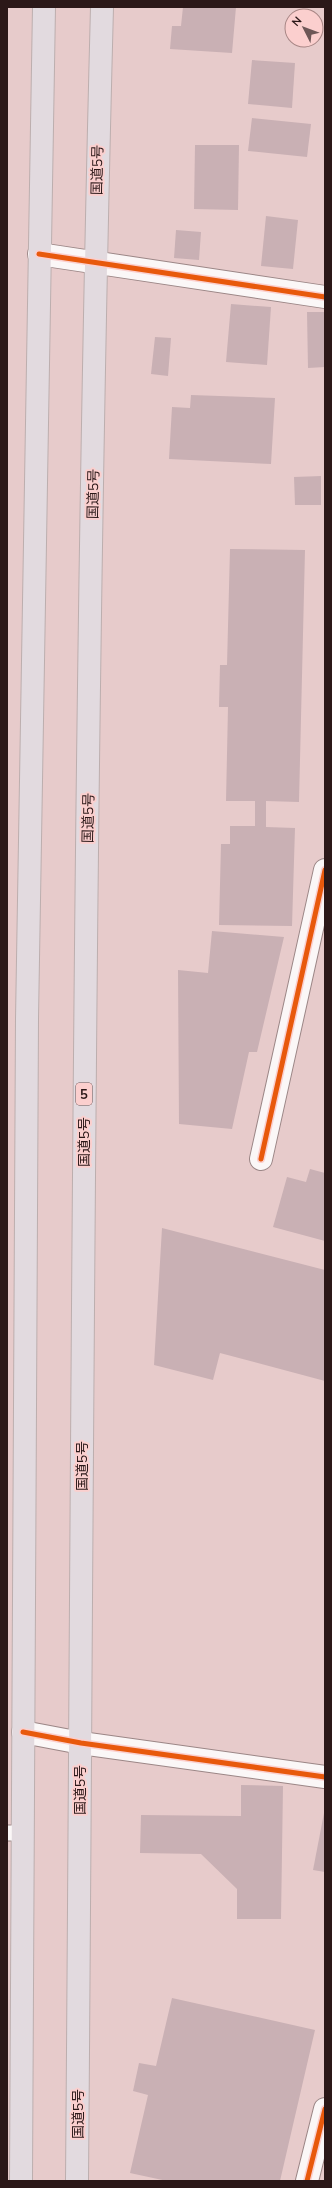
<svg xmlns="http://www.w3.org/2000/svg" width="332" height="2188" font-family="Mulish,'Noto Sans JP',sans-serif">
<style>
.building{fill:#c9b0b4}
.lines{fill:none;stroke-linecap:round;stroke-linejoin:round}
.service-casing{stroke:#9b8686;stroke-width:17}
.minor-casing{stroke:#9b8686;stroke-width:24}
.trunk-casing{stroke:#bcaeae;stroke-width:24}
.service{stroke:#fbf7f7;stroke-width:15}
.minor{stroke:#fbf7f7;stroke-width:22}
.trunk{stroke:#e2dadf;stroke-width:22}
.cycleway-casing{stroke:#fbcfce;stroke-width:8}
.cycleway{stroke:#e8590c;stroke-width:5}
.labels{text-anchor:middle;stroke-width:4;stroke-linejoin:round;paint-order:stroke}
.shield{fill:#fbcfce;stroke:#694f4f;stroke-width:1}
.shield-label{font-size:13px;font-weight:bold;fill:#2b1818}
.street-label{font-size:14px;fill:#2b1818;stroke:#fbcfce}
</style>
<rect width="100%" height="100%" fill="#e7cbcb"/>
<!-- building -->
<g class="building">
<polygon points="183,7 236,7 232,53 170,49 172,26 181,26"/>
<polygon points="252,60 295,63 292,108 248,104"/>
<polygon points="252,118 311,124 307,157 248,151"/>
<polygon points="195,145 239,145 238,210 194,209"/>
<polygon points="266,216 298,220 293,269 261,266"/>
<polygon points="176,230 201,232 199,260 174,258"/>
<polygon points="231,304 271,307 267,365 226,362"/>
<polygon points="307,312 325,312 325,367 308,368"/>
<polygon points="155,337 171,338 168,376 151,374"/>
<polygon points="191,395 275,398 271,464 169,459 172,407 190,408"/>
<polygon points="321,476 321,505 295,505 294,477"/>
<polygon points="230,549 305,550 299,802 266,801 266,827 295,828 292,926 219,925 221,844 230,844 230,826 255,826 255,801 226,801 228,707 219,707 220,665 227,665"/>
<polygon points="212,931 284,937 257,1052 249,1052 232,1129 179,1124 178,970 208,973"/>
<polygon points="310,1169 325,1173 325,1241 273,1227 287,1177 306,1182"/>
<polygon points="162,1228 325,1270 325,1381 220,1353 213,1380 154,1365"/>
<polygon points="241,1785 283,1786 281,1919 237,1919 237,1889 201,1854 140,1853 141,1815 241,1816"/>
<polygon points="324,1813 325,1813 325,1872 313,1870"/>
<polygon points="172,1998 315,2030 280,2181 167,2181 130,2173 148,2095 133,2091 139,2063 156,2066"/>
</g>
<g class="lines">
<defs>
<polyline id="service" points="7,1833 23,1833"/>
<g id="minor">
<polyline points="39,254 325,297"/>
<polyline points="261,1159 325,870"/>
<polyline points="23,1732 81,1743 325,1777"/>
<polyline points="307,2181 325,2109"/>
</g>
<g id="trunk">
<polyline points="21,2181 27,1019 44,7"/>
<path d="M77,2181C83,1456 83,731 102,7"/>
</g>
</defs>
<!-- service casing -->
<use href="#service" class="service-casing"/>
<!-- minor casing -->
<use href="#minor" class="minor-casing"/>
<!-- trunk casing -->
<use href="#trunk" class="trunk-casing"/>
<!-- service -->
<use href="#service" class="service"/>
<!-- minor -->
<use href="#minor" class="minor"/>
<!-- trunk -->
<use href="#trunk" class="trunk"/>
<defs>
<g id="cycleway">
<polyline points="39,254 325,297"/>
<polyline points="261,1159 325,870"/>
<polyline points="23,1732 81,1743 325,1777"/>
<polyline points="307,2181 325,2109"/>
</g>
</defs>
<!-- cycleway casing -->
<use href="#cycleway" class="cycleway-casing"/>
<!-- cycleway -->
<use href="#cycleway" class="cycleway"/>
</g>
<g class="labels">
<!-- shield labels -->
<rect class="shield" x="76" y="1083" width="16" height="22" rx="3"/>
<g class="shield-label">
<text x="84" y="1099">5</text>
</g>
<!-- street labels -->
<g class="street-label">
<text transform="translate(97 170) rotate(-89)" y="5">国道5号</text>
<text transform="translate(93 494) rotate(-89)" y="5">国道5号</text>
<text transform="translate(88 818) rotate(-89)" y="5">国道5号</text>
<text transform="translate(84 1142) rotate(-90)" y="5">国道5号</text>
<text transform="translate(82 1466) rotate(-90)" y="5">国道5号</text>
<text transform="translate(80 1790) rotate(-90)" y="5">国道5号</text>
<text transform="translate(78 2114) rotate(-90)" y="5">国道5号</text>
</g>
</g>
<!-- border -->
<rect width="332" height="2188" fill="none" stroke="#2b1818" stroke-width="16"/>
<!-- north arrow -->
<g transform="translate(304 28) rotate(312)"><circle r="19" fill="#fbcfce" stroke="#a88685"/>
<path d="M0-3L7 15L0 10L-7 15Z" fill="#6d5757"/>
<text y="-6" font-size="11" font-weight="bold" text-anchor="middle" fill="#2b1818">N</text>
</g>
</svg>
